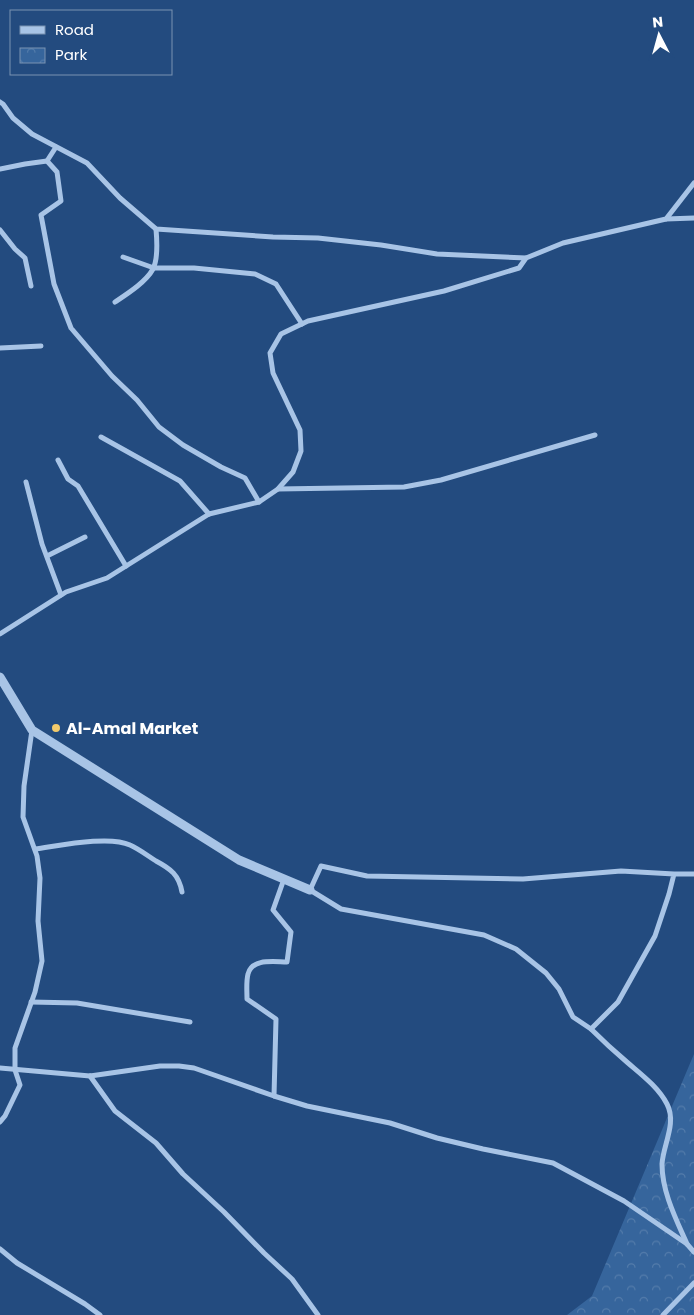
<svg xmlns="http://www.w3.org/2000/svg" width="694" height="1315" font-family="Poppins,sans-serif">
<style>
.park{fill:url(#park-crowns)}
.lines{fill:none;stroke-linecap:round;stroke-linejoin:round}
.minor{stroke:#a8c4e6;stroke-width:5}
.tertiary{stroke:#a8c4e6;stroke-width:9}
.poi-dot{fill:#f2ca6b;stroke:#234b7f;stroke-width:2}
.labels{text-anchor:middle;stroke-width:4;stroke-linejoin:round;paint-order:stroke}
.poi-label{font-size:16px;font-weight:bold;fill:#fff;stroke:#234b7f;text-anchor:start}
</style>
<defs>
<pattern id="park-crowns" width="20" height="18" patternUnits="userSpaceOnUse" patternTransform="scale(1.25)"><rect width="20" height="18" fill="#36659c"/><path d="M2 6a3 3 0 1 1 6 0M12 15a3 3 0 1 1 6 0" fill="none" stroke="#547cab"/></pattern>
</defs>
<rect width="100%" height="100%" fill="#234b7f"/>
<!-- park -->
<polygon class="park" points="694,1054 694,1315 567,1315 592,1296"/>
<g class="lines">
<!-- minor -->
<g class="minor">
<polyline points="0,102 3,104 13,118 32,134 87,163 120,198 156,229 273,237 318,238 381,245 437,254 526,258"/>
<polyline points="47,161 57,172 61,201 41,215 54,284 71,328 112,376 137,400 159,427 183,445 221,467 245,478 259,502"/>
<polyline points="47,161 56,147"/>
<polyline points="0,169 25,164 47,161"/>
<polyline points="666,219 694,218"/>
<polyline points="0,230 15,249 25,258 31,286"/>
<polyline points="123,257 154,268 194,268 255,274 276,284 302,324"/>
<path d="M115,302C127,294 146,282 153,269C158,259 157,240 156,229"/>
<polyline points="0,348 41,346"/>
<polyline points="101,437 180,481 209,514"/>
<polyline points="58,460 68,479 78,486 126,566"/>
<polyline points="26,482 42,544 61,595"/>
<polyline points="278,489 404,487 441,480 595,435"/>
<polyline points="47,556 85,537"/>
<polyline points="0,634 66,592 107,578 209,514 259,502 278,489 293,472 301,451 300,430 273,373 270,353 281,334 308,321 444,291 519,268 526,258 563,243 666,219 694,183"/>
<path d="M35,849C58,846 109,835 130,845C139,849 148,856 156,861C171,869 179,875 182,892"/>
<polyline points="674,874 621,871 523,879 367,876 321,866 310,890 341,909 484,935 516,949 546,973 559,989 573,1017 591,1029 618,1002 655,936 669,894 674,874 694,874"/>
<polyline points="31,1002 77,1003 190,1022"/>
<path d="M591,1029C603,1041 615,1052 628,1063C642,1075 658,1087 667,1104C677,1123 663,1145 662,1164C662,1192 676,1219 687,1244"/>
<polyline points="0,1068 90,1076 160,1066 179,1066 194,1068 274,1096 307,1106 390,1123 437,1138 483,1149 553,1163 624,1201 687,1244 694,1252"/>
<polyline points="90,1076 115,1111 156,1143 183,1174 224,1212 264,1253 292,1279 318,1315"/>
<path d="M274,1096L276,1019L247,999C247,991 246,982 248,974C252,958 274,962 287,962L291,932L273,910L284,879"/>
<polyline points="0,1122 5,1116 20,1085 15,1070 15,1048 35,992 42,961 38,921 40,878 37,856 23,817 24,786 32,730"/>
<polyline points="0,1249 17,1263 85,1304 100,1315"/>
<polyline points="663,1315 694,1283"/>
</g>
<!-- tertiary -->
<polyline class="tertiary" points="0,677 32,730 239,860 310,890"/>
</g>
<!-- markers -->
<circle class="poi-dot" cx="56" cy="728" r="5"/>
<g class="labels">
<!-- poi labels -->
<g class="poi-label">
<text x="66" y="734">Al-Amal Market</text>
</g>
</g>
<!-- legend -->
<rect x="10" y="10" width="162" height="65" fill="#234b7f" stroke="#7b93b2"/>
<rect x="20" y="26" width="25" height="8" fill="#a8c4e6" stroke="#7b93b2"/>
<text x="55" y="35" font-size="15" fill="#ffffff">Road</text>
<rect x="20" y="48" width="25" height="15" fill="url(#park-crowns)" stroke="#7b93b2"/>
<text x="55" y="60" font-size="15" fill="#ffffff">Park</text>
<!-- north arrow -->
<g transform="translate(659 35) rotate(354)" stroke="#234b7f" stroke-width="4" paint-order="stroke">
<path d="M0-4L9 19L0 12L-9 19Z" fill="#ffffff"/>
<text y="-8" font-size="14" font-weight="bold" text-anchor="middle" fill="#ffffff">N</text>
</g>
</svg>
